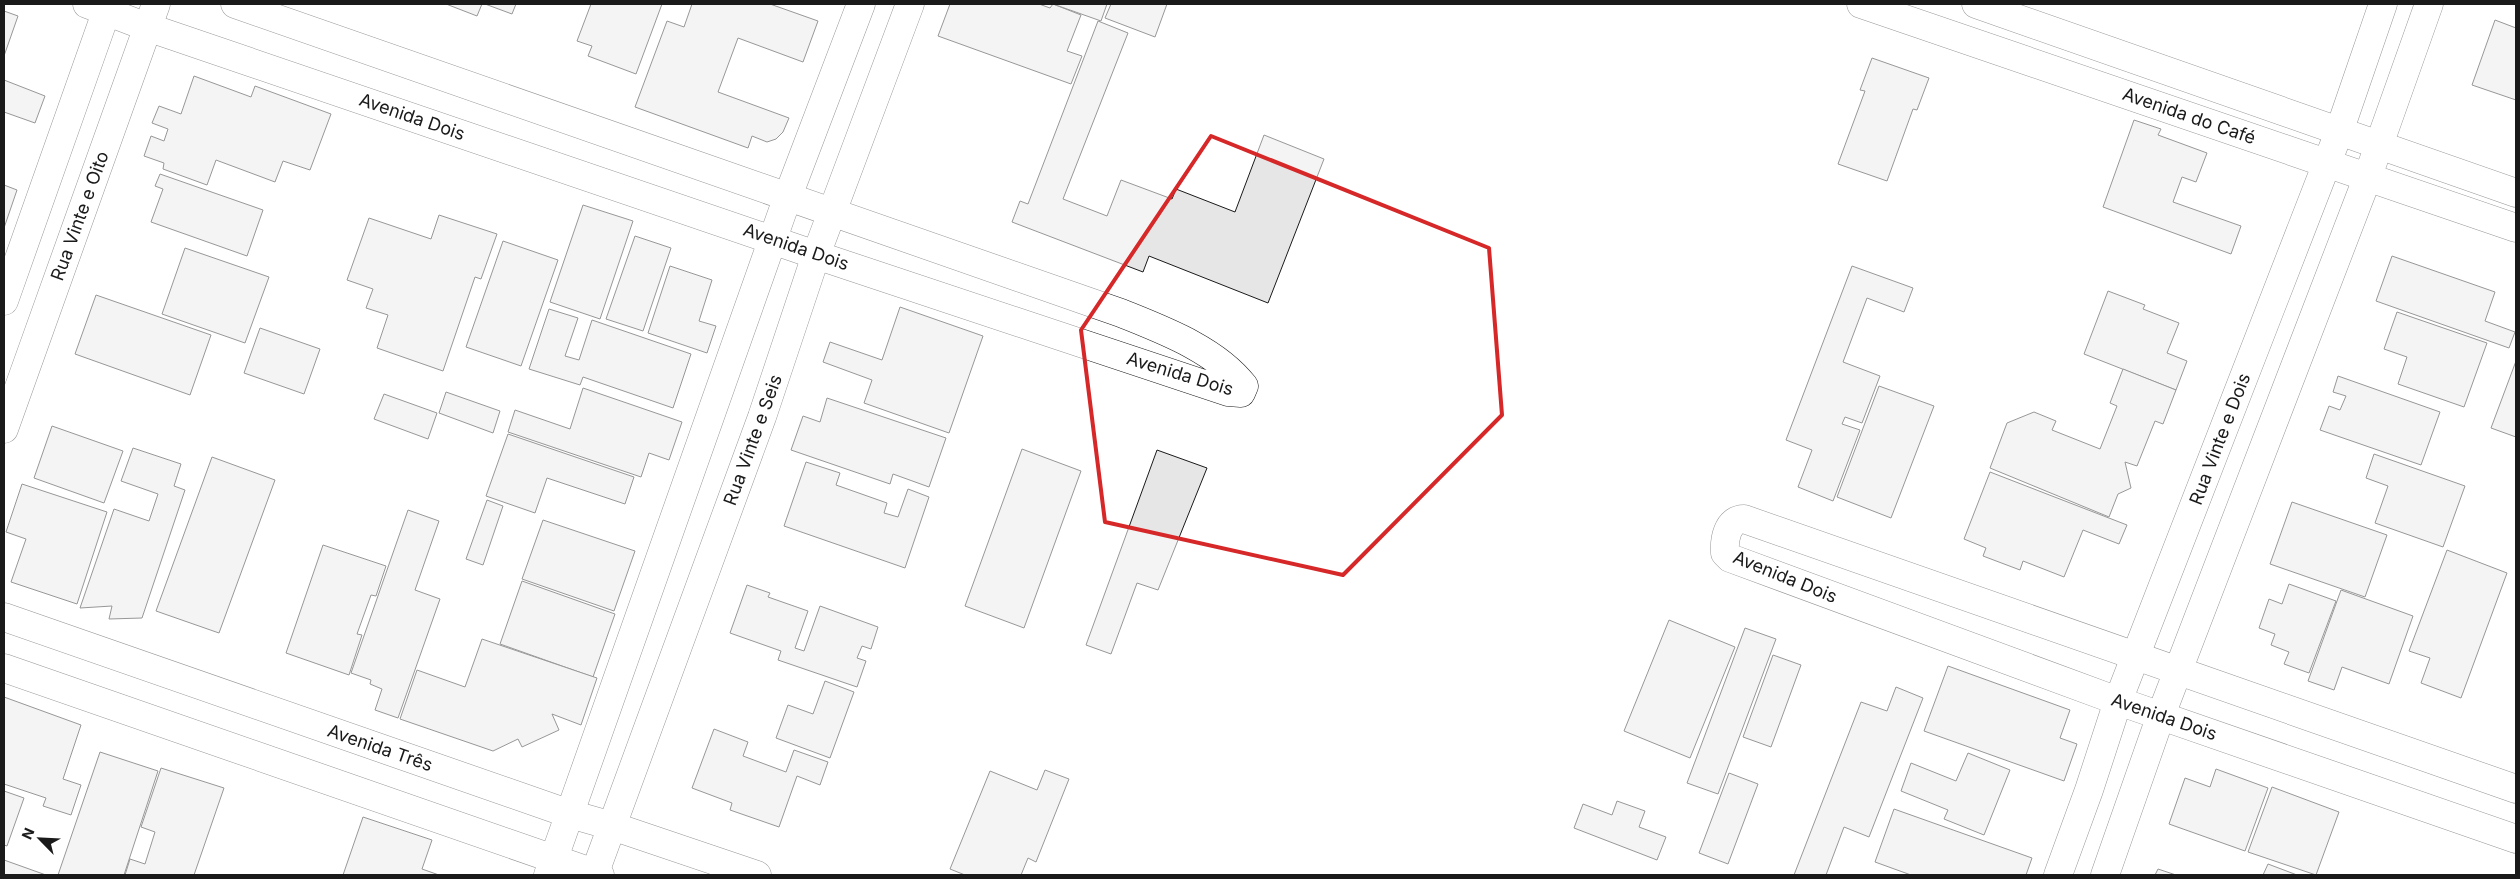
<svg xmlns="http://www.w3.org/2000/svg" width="2520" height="879" font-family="Inter,sans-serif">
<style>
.building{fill:#e6e6e6;stroke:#1a1a1a}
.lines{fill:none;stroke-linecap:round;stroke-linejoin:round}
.street-casing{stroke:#1a1a1a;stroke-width:29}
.secondary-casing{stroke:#1a1a1a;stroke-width:29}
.street{stroke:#fff;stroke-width:28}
.secondary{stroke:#fff;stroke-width:28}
.marked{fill:none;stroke:#d62828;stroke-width:4;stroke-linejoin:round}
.labels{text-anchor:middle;stroke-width:4;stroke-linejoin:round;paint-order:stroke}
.street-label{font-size:18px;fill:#1a1a1a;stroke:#fff}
</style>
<rect width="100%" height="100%" fill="#fff"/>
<!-- building -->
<g class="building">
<polygon points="446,4 482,4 477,16"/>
<polygon points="485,4 516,4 512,14"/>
<polygon points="591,4 662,4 636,74 588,56 592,46 577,41"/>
<polygon points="692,4 770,4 818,21 803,62 738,38 718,92 789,118 783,132 776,139 767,142 752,136 748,148 635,107 667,21 684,27"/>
<polygon points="950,4 1039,4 1050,8 1053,4 1081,15 1067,51 1082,56 1071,84 938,36"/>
<polygon points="1053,4 1107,4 1101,21"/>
<polygon points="1111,4 1167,4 1155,37 1105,18"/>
<polygon points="4,11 18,16 4,56"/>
<polygon points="2495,20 2516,28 2516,100 2472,85"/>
<polygon points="1098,21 1128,33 1063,199 1107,216 1121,180 1172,199 1176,189 1235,212 1264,135 1324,159 1268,303 1149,256 1143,272 1012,222 1020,201 1028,204"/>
<polygon points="1872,58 1929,78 1917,110 1913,109 1887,181 1838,164 1865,91 1860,90"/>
<polygon points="194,76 251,97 255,86 331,114 310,170 283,161 275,182 216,160 207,185 163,169 164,163 144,156 151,136 164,141 168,129 152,123 159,106 181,114"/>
<polygon points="4,80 45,96 35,123 4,112"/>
<polygon points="2134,120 2161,129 2158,135 2207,153 2196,182 2182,177 2173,202 2241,226 2231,254 2103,207"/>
<polygon points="160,174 263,210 247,256 151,222 163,189 155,186"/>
<polygon points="4,185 17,190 4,228"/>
<polygon points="583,205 633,221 600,319 550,302"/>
<polygon points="439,215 497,234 481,279 475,277 443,371 377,348 388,315 366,308 373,289 347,280 369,218 431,239"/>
<polygon points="635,236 671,248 643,331 606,319"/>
<polygon points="503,241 558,260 521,366 466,347"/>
<polygon points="185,248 269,277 245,343 162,314"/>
<polygon points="2392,256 2495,292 2485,321 2515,332 2509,348 2376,301"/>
<polygon points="670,266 712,280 699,321 716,326 707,353 648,333"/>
<polygon points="1852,266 1913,288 1904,312 1867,298 1843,362 1880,376 1862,423 1845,417 1842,424 1860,430 1833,501 1798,487 1812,450 1786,440"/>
<polygon points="2108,291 2145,305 2143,309 2179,323 2167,353 2187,361 2176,390 2084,354"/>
<polygon points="96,295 211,335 190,395 75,354"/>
<polygon points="900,307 983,336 949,433 864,403 872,380 823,362 830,342 882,360"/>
<polygon points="549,309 578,318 565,356 579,360 592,320 691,354 673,408 583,377 580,385 529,369"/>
<polygon points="2397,312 2487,343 2464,407 2398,384 2407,357 2384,349"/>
<polygon points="260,328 320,349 304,394 244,373"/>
<polygon points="2516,361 2516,437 2491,428"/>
<polygon points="2123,369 2176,390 2163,424 2155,421 2137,466 2125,462 2131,488 2118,494 2109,517 1990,468 2007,423 2034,412 2056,421 2052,430 2100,449 2117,406 2110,403"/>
<polygon points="2338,376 2440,412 2421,465 2320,430 2329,406 2340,410 2346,396 2333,392"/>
<polygon points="1879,386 1934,406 1891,518 1837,497"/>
<polygon points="583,388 682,422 669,460 649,453 641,477 508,432 515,410 570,429"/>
<polygon points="446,392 500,411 493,433 439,413"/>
<polygon points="384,394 437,413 428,439 374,419"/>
<polygon points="827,398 946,438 929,487 893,474 890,484 791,450 803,416 820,422"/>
<polygon points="52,426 123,451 104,503 34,478"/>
<polygon points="508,434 634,477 625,504 547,478 535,513 486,496"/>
<polygon points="133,448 181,464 174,486 185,490 142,618 109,619 112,606 80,608 114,509 149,521 158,494 121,481"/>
<polygon points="1022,449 1081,471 1024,628 965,606"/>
<polygon points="1157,450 1207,468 1158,590 1137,583 1111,654 1086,645"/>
<polygon points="2374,454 2465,486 2443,547 2375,523 2388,486 2366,478"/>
<polygon points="212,457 275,480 219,633 156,611"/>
<polygon points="806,462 840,473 836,485 887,503 884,513 898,517 908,489 929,497 905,568 784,526"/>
<polygon points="1990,472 2127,525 2119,544 2083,530 2064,577 2023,561 2020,570 1983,556 1986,548 1964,539"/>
<polygon points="22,484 107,512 77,604 11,582 26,539 6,532"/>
<polygon points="487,500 503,506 483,565 466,559"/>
<polygon points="2292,502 2387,535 2365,597 2270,564"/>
<polygon points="408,510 439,521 415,590 440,599 398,718 375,710 382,689 370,684 371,680 351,673"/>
<polygon points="543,520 635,551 614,611 522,579"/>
<polygon points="323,545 386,566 376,596 371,595 357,634 362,635 349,675 286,653"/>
<polygon points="2447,550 2507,573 2461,698 2421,683 2430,658 2409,651"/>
<polygon points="522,581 615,614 593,677 500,644"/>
<polygon points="2289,584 2336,601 2309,673 2284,664 2289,652 2271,645 2275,634 2259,628 2269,599 2282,604"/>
<polygon points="747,585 770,593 768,597 808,611 795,648 804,651 820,606 878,627 871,649 862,646 857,658 866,661 857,687 778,660 781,651 730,633"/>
<polygon points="2341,590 2413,616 2389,684 2342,667 2334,690 2308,681"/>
<polygon points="1669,620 1735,647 1690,758 1624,731"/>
<polygon points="1745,628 1776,639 1718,794 1687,783"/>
<polygon points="482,639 597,678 581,725 552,714 559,730 522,747 518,739 493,751 400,719 417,670 465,687"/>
<polygon points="1773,655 1801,665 1771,747 1743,737"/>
<polygon points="1948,666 2070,710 2060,738 2077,744 2064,781 1924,731"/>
<polygon points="825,681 854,692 830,758 776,738 788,705 813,714"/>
<polygon points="1896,687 1923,698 1869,837 1844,827 1826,875 1794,875 1861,702 1887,711"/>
<polygon points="4,697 81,725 63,779 81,785 71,815 43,806 46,798 4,784"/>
<polygon points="714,729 748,742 743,756 786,772 794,750 828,762 820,785 797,776 779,827 730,810 732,803 692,788"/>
<polygon points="100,752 158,771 124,875 58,875"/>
<polygon points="1968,753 2010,770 1984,835 1944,819 1948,810 1901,791 1911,763 1956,781"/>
<polygon points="161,768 224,788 194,875 125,875 130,859 145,864 155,832 141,827"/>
<polygon points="2216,769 2268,788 2245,851 2169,824 2185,778 2210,787"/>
<polygon points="1045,770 1069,779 1036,862 1028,858 1021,875 965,875 950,869 990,771 1037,790"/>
<polygon points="1729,773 1758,784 1728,864 1699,853"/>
<polygon points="2272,787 2339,812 2316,875 2248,852"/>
<polygon points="4,791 24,798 7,846 4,845"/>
<polygon points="1617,801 1645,811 1639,827 1666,837 1657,860 1574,828 1583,804 1612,815"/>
<polygon points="1894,809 2032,858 2026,875 1911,875 1875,862"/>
<polygon points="363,817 432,840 422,869 439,875 343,875"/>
<polygon points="4,860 46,875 4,875"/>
<polygon points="2268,864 2297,875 2263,875"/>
<polygon points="2158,869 2176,875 2155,875"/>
</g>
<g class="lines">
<defs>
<g id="street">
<path d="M87,4L147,27L816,255L1228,392L1241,393L1244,386C1215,349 1163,330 1121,313L235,4"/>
<polyline points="4,301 109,4"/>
<polyline points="4,429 156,4"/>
<polyline points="4,617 570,814 612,826 757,875"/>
<polyline points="4,668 600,875"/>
<path d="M2516,789L1744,519C1727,519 1724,540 1725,553L1730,558L2118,701L2516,839"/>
<polyline points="548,875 788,196 861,4"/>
<polyline points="594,875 762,417 816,255 910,4"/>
<polyline points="2058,875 2089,790 2118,701 2339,132 2383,4"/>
<polyline points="2105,875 2161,715 2368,176 2429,4"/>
</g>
<g id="secondary">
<polyline points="1861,4 2516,228"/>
<polyline points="1976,4 2516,193"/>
</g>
</defs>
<!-- street casing -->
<use href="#street" class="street-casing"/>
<!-- secondary casing -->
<use href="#secondary" class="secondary-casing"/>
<!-- street -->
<use href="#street" class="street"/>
<!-- secondary -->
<use href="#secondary" class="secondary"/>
</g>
<!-- marked area -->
<path d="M0 0H2520V879H0ZM1211,136L1489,248L1502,415L1343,575L1105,522L1081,330Z" fill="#fff" fill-opacity=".55" fill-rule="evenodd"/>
<path class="marked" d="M1211,136L1489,248L1502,415L1343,575L1105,522L1081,330Z"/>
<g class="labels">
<!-- street labels -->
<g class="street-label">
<text transform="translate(2189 116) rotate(19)" y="6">Avenida do Café</text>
<text transform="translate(412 117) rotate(19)" y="6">Avenida Dois</text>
<text transform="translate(80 216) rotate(-70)" y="6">Rua Vinte e Oito</text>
<text transform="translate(796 247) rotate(19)" y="6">Avenida Dois</text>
<text transform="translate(1180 374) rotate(17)" y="6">Avenida Dois</text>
<text transform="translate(2220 439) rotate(-69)" y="6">Rua Vinte e Dois</text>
<text transform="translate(753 440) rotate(-70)" y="6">Rua Vinte e Seis</text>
<text transform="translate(1785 577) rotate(22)" y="6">Avenida Dois</text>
<text transform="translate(2164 717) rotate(19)" y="6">Avenida Dois</text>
<text transform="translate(380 748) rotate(19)" y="6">Avenida Três</text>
</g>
</g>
<!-- border -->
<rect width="2520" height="879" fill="none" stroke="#1a1a1a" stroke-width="10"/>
<!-- north arrow -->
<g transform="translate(40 839) rotate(294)" stroke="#ffffff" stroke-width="4" paint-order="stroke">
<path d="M0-4L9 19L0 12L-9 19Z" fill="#1a1a1a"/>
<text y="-8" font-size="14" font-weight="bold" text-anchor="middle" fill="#1a1a1a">N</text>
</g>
</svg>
